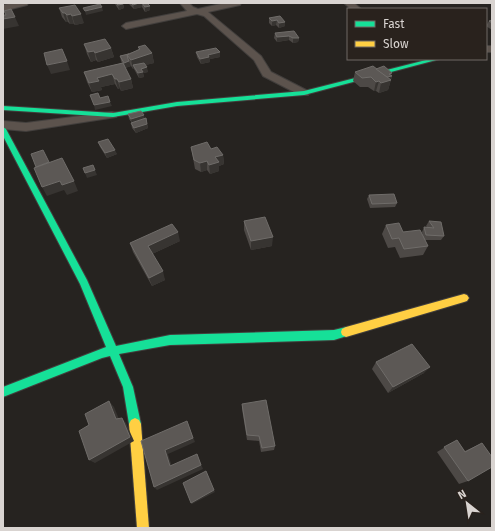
<svg xmlns="http://www.w3.org/2000/svg" width="495" height="531" font-family="'Fira Sans',sans-serif">
<style>
.lines{fill:none;stroke-linecap:round;stroke-linejoin:round}
.street-casing{stroke:#423f3d;stroke-width:2}
.fast-casing{stroke:#423f3d;stroke-width:2}
.slow-casing{stroke:#423f3d;stroke-width:2}
.street{fill:#5c534d;fill-rule:evenodd}
.fast{fill:#16e098;fill-rule:evenodd}
.slow{fill:#ffcf43;fill-rule:evenodd}
.wall{fill:#4d4946}
.shaded-wall{fill:#373431}
.building{fill:#5c5855;stroke:#6f6c69}
</style>
<rect width="100%" height="100%" fill="#262320"/>
<g class="lines">
<defs>
<g id="street">
<polygon points="13,3 28,3 27,5 3,11 3,5"/>
<polygon points="180,3 189,3 193,7 198,9 225,3 241,3 240,5 208,12 261,56 271,72 308,91 309,93 308,95 300,95 263,76 254,60 204,16 197,14 126,29 122,26 126,23 187,11"/>
<polygon points="344,3 354,3 361,9 351,9"/>
<rect x="486" y="46" width="6" height="6"/>
<polygon points="112,112 116,113 118,115 116,117 26,131 3,129 3,121 26,123"/>
</g>
<g id="fast">
<polygon points="430,59 440,59 304,95 177,106 113,117 3,110 3,106 113,113 177,102 304,91"/>
<polygon points="3,127 6,129 87,280 116,346 170,335 334,330 346,327 350,329 351,332 350,335 334,340 170,345 119,354 133,387 141,424 139,428 135,430 131,428 129,424 123,387 110,356 102,358 3,397 3,387 106,347 80,284 3,136"/>
</g>
<g id="slow">
<polygon points="464,294 467,295 469,298 467,301 464,302 346,337 342,335 341,332 342,329 346,327"/>
<polygon points="135,418 139,420 141,424 149,528 137,528 129,424 131,420"/>
</g>
</defs>
<!-- street casing -->
<use href="#street" class="street-casing"/>
<!-- fast casing -->
<use href="#fast" class="fast-casing"/>
<!-- slow casing -->
<use href="#slow" class="slow-casing"/>
<!-- street -->
<use href="#street" class="street"/>
<!-- fast -->
<use href="#fast" class="fast"/>
<!-- slow -->
<use href="#slow" class="slow"/>
</g>
<!-- wall -->
<g class="wall">
<polygon points="114,3 123,3 124,8 119,10 115,4"/>
<polygon points="128,3 147,3 150,6 150,10 145,12 142,7 134,9"/>
<polygon points="59,8 84,23 75,25 74,24 70,24 68,22 66,22 62,17"/>
<polygon points="269,18 285,22 285,26 279,28 276,25 272,26 269,23"/>
<polygon points="492,20 492,30 486,26 489,21"/>
<polygon points="275,33 299,38 298,42 293,43 289,40 277,42 274,38"/>
<polygon points="84,44 111,48 114,57 98,62 96,60 91,62 87,54"/>
<polygon points="138,47 152,53 154,63 145,65 148,72 143,73 144,77 139,78 134,69 133,69 131,66 125,68 131,79 133,88 121,91 120,88 118,89 115,84 101,87 102,90 92,92 87,82 84,72 122,63 121,61 120,56 139,50"/>
<polygon points="196,52 220,57 210,59 210,62 201,64 197,57"/>
<polygon points="376,69 392,76 388,90 379,93 376,91 374,91 368,87 360,87 353,81 355,72"/>
<polygon points="128,114 145,118 146,118 148,128 136,133 132,128 131,123 132,123 129,119"/>
<polygon points="98,142 117,154 107,158 100,147"/>
<polygon points="191,147 223,155 224,164 219,166 219,171 210,174 207,170 201,172 195,169"/>
<polygon points="369,195 397,203 395,207 370,208 367,199"/>
<polygon points="244,221 272,246 251,250 244,230"/>
<polygon points="429,221 444,236 441,240 424,240 428,246 423,255 400,258 395,247 388,248 382,234 386,225 403,232 423,237 422,232 424,227 427,227 426,226"/>
<polygon points="180,241 152,254 165,280 152,286 133,252 130,243"/>
<polygon points="376,362 424,373 388,393 372,369"/>
<polygon points="242,404 275,446 274,450 261,452 259,441 247,440 242,409"/>
<polygon points="457,440 465,451 482,443 468,481 459,484 437,452"/>
</g>
<!-- shaded-wall -->
<g class="shaded-wall">
<polygon points="139,3 145,3 142,3 142,7 134,9 133,5"/>
<polygon points="123,4 124,8 119,10 118,5"/>
<polygon points="150,6 150,10 145,12 145,7"/>
<polygon points="102,7 103,11 86,15 85,11"/>
<polygon points="63,13 65,13 68,22 66,22"/>
<polygon points="71,14 74,24 70,24 67,15"/>
<polygon points="81,14 84,23 75,25 72,16"/>
<polygon points="15,17 19,26 3,29 3,19"/>
<polygon points="277,20 276,25 272,26 272,21"/>
<polygon points="285,22 285,26 279,28 279,23"/>
<polygon points="289,36 289,40 277,42 277,37"/>
<polygon points="293,38 299,38 298,42 293,43"/>
<polygon points="111,48 114,57 98,62 95,53"/>
<polygon points="94,51 96,60 91,62 88,52"/>
<polygon points="220,52 220,57 210,59 210,62 201,64 200,59 208,55"/>
<polygon points="152,53 154,63 135,68 133,65 134,69 133,69 131,60"/>
<polygon points="67,61 70,70 51,74 47,65"/>
<polygon points="129,61 131,66 125,68 124,63"/>
<polygon points="147,67 148,72 143,73 144,77 139,78 138,73 141,69"/>
<polygon points="392,73 391,76 392,76 388,90 379,93 381,83 389,74"/>
<polygon points="112,74 115,84 101,87 102,90 92,92 89,83 97,78"/>
<polygon points="115,79 117,79 120,88 118,89"/>
<polygon points="131,79 133,88 121,91 119,82"/>
<polygon points="379,81 376,91 374,91 376,82"/>
<polygon points="110,102 112,106 95,110 94,105"/>
<polygon points="144,115 145,120 132,124 131,119"/>
<polygon points="147,124 148,128 136,133 134,128"/>
<polygon points="115,150 117,154 107,158 105,153"/>
<polygon points="223,155 224,164 219,166 219,171 210,174 209,165 215,157"/>
<polygon points="207,161 207,170 201,172 200,163"/>
<polygon points="95,170 97,175 87,178 85,173"/>
<polygon points="60,181 74,181 78,191 67,195 64,190 47,196 42,187"/>
<polygon points="178,232 180,241 150,255 148,246"/>
<polygon points="273,237 272,246 251,250 251,241"/>
<polygon points="163,271 165,280 152,286 149,278"/>
<polygon points="430,367 424,373 388,393 393,387"/>
<polygon points="109,401 114,407 121,424 116,419"/>
<polygon points="122,418 126,423 134,441 95,463 89,460"/>
<polygon points="187,421 195,442 168,454 173,470 170,466 165,450"/>
<polygon points="197,454 203,469 157,490 154,487"/>
<polygon points="206,471 215,492 192,504 191,503"/>
</g>
<!-- building -->
<g class="building">
<polygon points="116,3 123,3 123,4 118,5"/>
<polygon points="131,3 139,3 133,5"/>
<polygon points="142,3 147,3 150,6 145,7"/>
<polygon points="100,4 102,7 85,11 83,8"/>
<polygon points="75,5 81,14 72,16 71,14 67,15 65,13 63,13 59,8"/>
<polygon points="11,9 15,17 3,19 3,15 6,15 4,11"/>
<polygon points="280,16 285,22 279,23 277,20 272,21 269,18"/>
<polygon points="492,20 492,23 489,21"/>
<polygon points="294,31 299,38 293,38 289,36 277,37 275,33"/>
<polygon points="105,39 111,48 95,53 94,51 88,52 84,44"/>
<polygon points="145,45 152,53 131,60 127,55 138,50 140,49 138,47"/>
<polygon points="216,48 220,52 208,55 209,57 200,59 196,52"/>
<polygon points="62,49 67,61 47,65 44,53"/>
<polygon points="129,54 127,55 128,59 129,61 124,63 120,56"/>
<polygon points="123,63 131,79 119,82 117,79 115,79 112,74 97,78 99,81 89,83 84,72"/>
<polygon points="144,63 147,67 141,69 143,72 138,73 133,65"/>
<polygon points="373,66 391,80 381,83 379,81 376,82 371,77 362,78 355,72"/>
<polygon points="384,66 392,73 389,74 392,76 387,77 376,69"/>
<polygon points="98,93 100,98 108,96 110,102 94,105 90,95"/>
<polygon points="141,111 144,115 131,119 128,114"/>
<polygon points="146,118 147,124 134,128 131,123"/>
<polygon points="108,139 115,150 105,153 98,142"/>
<polygon points="207,142 211,149 217,147 223,155 215,157 219,162 209,165 207,161 200,163 194,160 191,147"/>
<polygon points="43,150 49,162 36,167 31,154"/>
<polygon points="62,158 74,181 62,185 60,181 42,187 34,168"/>
<polygon points="93,165 95,170 85,173 83,168"/>
<polygon points="394,194 397,203 372,204 369,195"/>
<polygon points="265,217 273,237 251,241 244,221"/>
<polygon points="429,221 441,222 444,236 426,235 424,227 434,228"/>
<polygon points="399,223 403,232 420,230 428,246 404,249 399,238 392,239 386,225"/>
<polygon points="172,224 178,232 148,246 163,271 149,278 130,243"/>
<polygon points="412,344 430,367 393,387 376,362"/>
<polygon points="266,400 275,446 262,448 259,436 247,435 242,404"/>
<polygon points="109,401 116,419 122,418 130,437 89,460 79,431 89,425 85,414"/>
<polygon points="187,421 193,438 165,450 170,466 197,454 201,465 154,487 141,441"/>
<polygon points="457,440 465,452 482,443 492,457 492,467 468,481 444,447"/>
<polygon points="206,471 214,490 191,503 183,483"/>
</g>
<!-- border -->
<rect width="495" height="531" fill="none" stroke="#d9d4d1" stroke-width="8"/>
<!-- legend -->
<rect x="347" y="8" width="140" height="52" fill="#29221d" stroke="#6f6965"/>
<rect x="355" y="21" width="20" height="6" fill="#16e098" stroke="#6f6965"/>
<text x="383" y="28" font-size="12" fill="#d9d4d1">Fast</text>
<rect x="355" y="41" width="20" height="6" fill="#ffcf43" stroke="#6f6965"/>
<text x="383" y="48" font-size="12" fill="#d9d4d1">Slow</text>
<!-- north arrow -->
<g transform="translate(467 503) rotate(330)" stroke="#29221d" stroke-width="3" paint-order="stroke">
<path d="M0-3L7 15L0 10L-7 15Z" fill="#d9d4d1"/>
<text y="-6" font-size="11" font-weight="bold" text-anchor="middle" fill="#d9d4d1">N</text>
</g>
</svg>
